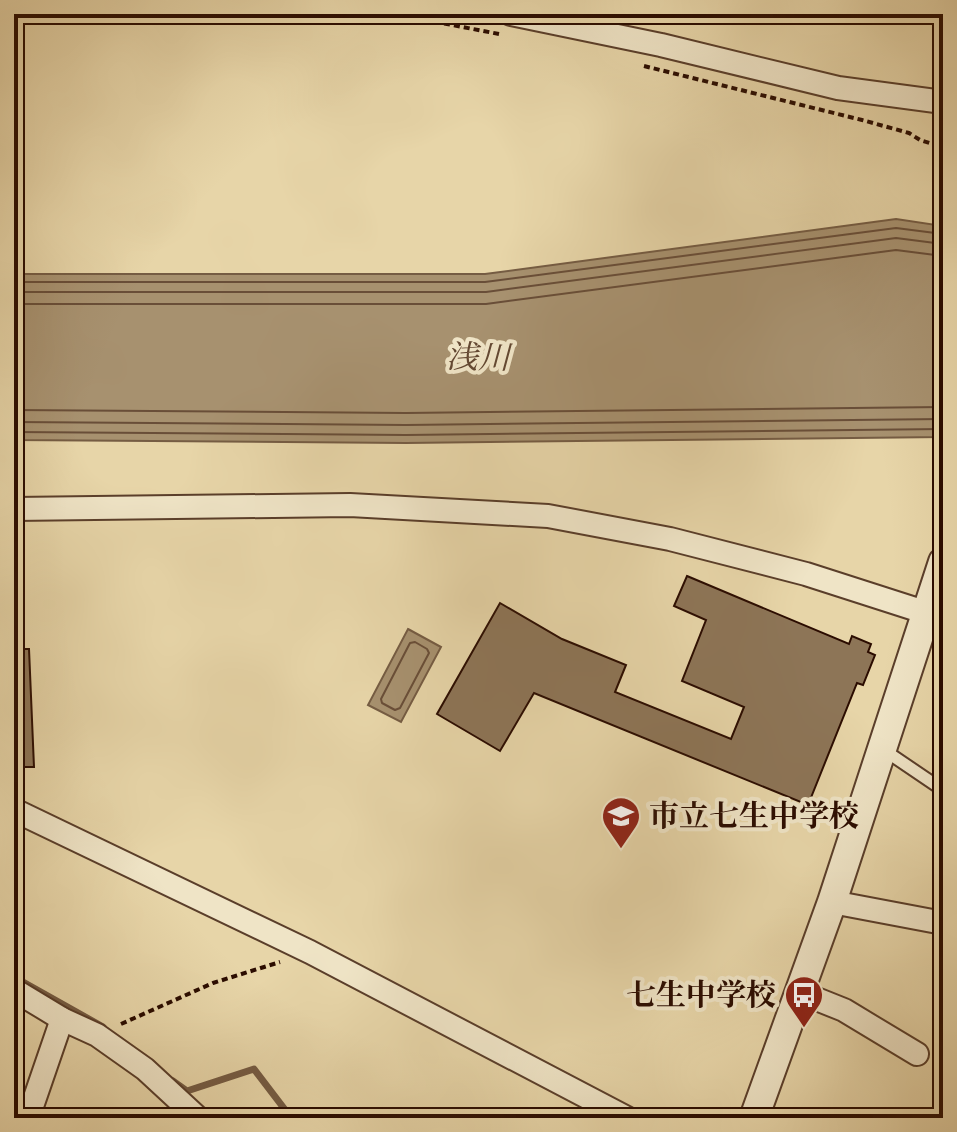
<svg xmlns="http://www.w3.org/2000/svg" width="957" height="1132" font-family="'EB Garamond','Noto Serif JP',serif">
<style>
.water{fill:#a7916f;stroke:#755c43;stroke-width:2}
.lines{fill:none;stroke-linecap:round;stroke-linejoin:round}
.shore{stroke:#694e38;stroke-width:2}
.stream{stroke:#755c43;stroke-width:7}
.building{fill:#8d7557;stroke:#2b0c00;stroke-width:2}
.service-casing{stroke:#5a3e2a;stroke-width:15}
.minor-casing{stroke:#5a3e2a;stroke-width:26}
.tertiary-casing{stroke:#5a3e2a;stroke-width:32}
.path{stroke:#2b0c00;stroke-width:4;stroke-dasharray:6 4;stroke-linecap:butt}
.service{stroke:#efe4c6;stroke-width:11}
.minor{stroke:#efe4c6;stroke-width:22}
.tertiary{stroke:#efe4c6;stroke-width:28}
.labels{text-anchor:middle;stroke-width:8;stroke-linejoin:round;paint-order:stroke}
.poi-label{font-size:30px;font-weight:bold;fill:#2b0c00;stroke:#efe4c6;text-anchor:start}
.water-label{font-size:32px;font-style:italic;fill:#634832;stroke:#efe4c6}
</style>
<rect width="100%" height="100%" fill="#e7d5a8"/>
<filter id="stains"><feTurbulence type="fractalNoise" baseFrequency=".0025" numOctaves="4"/><feColorMatrix values="0 0 0 0 .2 0 0 0 0 .09 0 0 0 0 .02 0 0 0 .5 -.17"/></filter>
<radialGradient id="worn" r=".72"><stop offset=".6" stop-color="#630" stop-opacity="0"/><stop offset="1" stop-color="#630" stop-opacity=".3"/></radialGradient>
<!-- water -->
<g class="water">
<polygon points="896,219 943,226 943,437 406,443 14,440 14,274 485,274"/>
<polygon points="408,629 441,647 401,722 368,705"/>
</g>
<g class="lines">
<!-- shore -->
<g class="shore">
<polyline points="14,282 485,282 896,228 943,234"/>
<polyline points="14,292 486,292 896,238 943,244"/>
<polyline points="14,304 486,304 896,250 943,256"/>
<polyline points="14,410 406,413 943,407"/>
<polyline points="14,422 406,425 943,419"/>
<polyline points="14,432 406,435 943,429"/>
<polygon points="415,642 427,649 429,653 400,708 395,710 382,703 381,699 410,643"/>
</g>
<!-- stream -->
<g class="stream">
<polyline points="14,977 103,1027"/>
<polyline points="173,1081 187,1091 254,1069 286,1111 300,1118"/>
</g>
</g>
<!-- building -->
<g class="building">
<polygon points="687,576 849,644 852,636 871,644 868,652 875,655 863,685 857,683 808,805 534,693 500,751 437,714 500,603 562,639 626,665 615,692 731,739 744,707 682,681 706,620 674,606"/>
<polygon points="14,649 29,649 34,767 14,767"/>
</g>
<g class="lines">
<defs>
<polyline id="service" points="884,750 943,790"/>
<g id="minor">
<polyline points="511,14 661,45 838,88 943,102"/>
<polyline points="14,509 350,505 548,516 670,539 806,574 943,618"/>
<polyline points="14,810 310,952 627,1118"/>
<polyline points="832,902 943,923"/>
<polyline points="14,990 62,1019 97,1035 145,1069 198,1118"/>
<polyline points="799,992 844,1010 917,1054"/>
<polyline points="28,1118 62,1019"/>
</g>
<polyline id="tertiary" points="754,1118 832,902 943,562"/>
</defs>
<!-- service casing -->
<use href="#service" class="service-casing"/>
<!-- minor casing -->
<use href="#minor" class="minor-casing"/>
<!-- tertiary casing -->
<use href="#tertiary" class="tertiary-casing"/>
<!-- path -->
<g class="path">
<polyline points="395,14 499,34"/>
<polyline points="644,66 862,120 909,133 920,140 943,147"/>
<polyline points="121,1024 213,983 280,962"/>
</g>
<!-- service -->
<use href="#service" class="service"/>
<!-- minor -->
<use href="#minor" class="minor"/>
<!-- tertiary -->
<use href="#tertiary" class="tertiary"/>
</g>
<!-- icons -->
<defs>
<symbol id="school-pin" viewBox="-11 -11 22 30"><path d="M0 17L-7.5 6A9.5 9.5 0 1 1 7.5 6Z" fill="#8f2418" stroke="#efe4c6"/><path d="M0-5L7-2L0 1L-7-2ZM-4 1L0 2.5L4 1V4Q0 6-4 4Z" fill="#fff"/></symbol>
<symbol id="bus-pin" viewBox="-11 -11 22 30"><path d="M0 17L-7.5 6A9.5 9.5 0 1 1 7.5 6Z" fill="#8f2418" stroke="#efe4c6"/><path d="M-5-6H5V4H4V6H2V4H-2V6H-4V4H-5ZM-3.5-4V0h7V-4ZM-3.5 1.2v1.5H-2V1.2ZM2 1.2v1.5H3.5V1.2Z" fill="#fff"/></symbol>
</defs>
<g fill-rule="evenodd">
<use href="#school-pin" x="599" y="794" width="44" height="60"/>
<use href="#bus-pin" x="782" y="973" width="44" height="60"/>
</g>
<g class="labels">
<!-- poi labels -->
<g class="poi-label">
<text x="649" y="826">市立七生中学校</text>
<text x="776" y="1005" text-anchor="end">七生中学校</text>
</g>
<!-- water labels -->
<g class="water-label">
<text transform="translate(478 357) rotate(1)" y="11">浅川</text>
</g>
</g>
<!-- margin -->
<rect width="957" height="1132" fill="none" stroke="#e7d5a8" stroke-width="48"/>
<rect x="16" y="16" width="925" height="1100" fill="none" stroke="#2b0c00" stroke-width="4"/>
<rect x="24" y="24" width="909" height="1084" fill="none" stroke="#2b0c00" stroke-width="2"/>
<rect width="100%" height="100%" filter="url(#stains)"/>
<rect width="100%" height="100%" fill="url(#worn)"/>
</svg>
